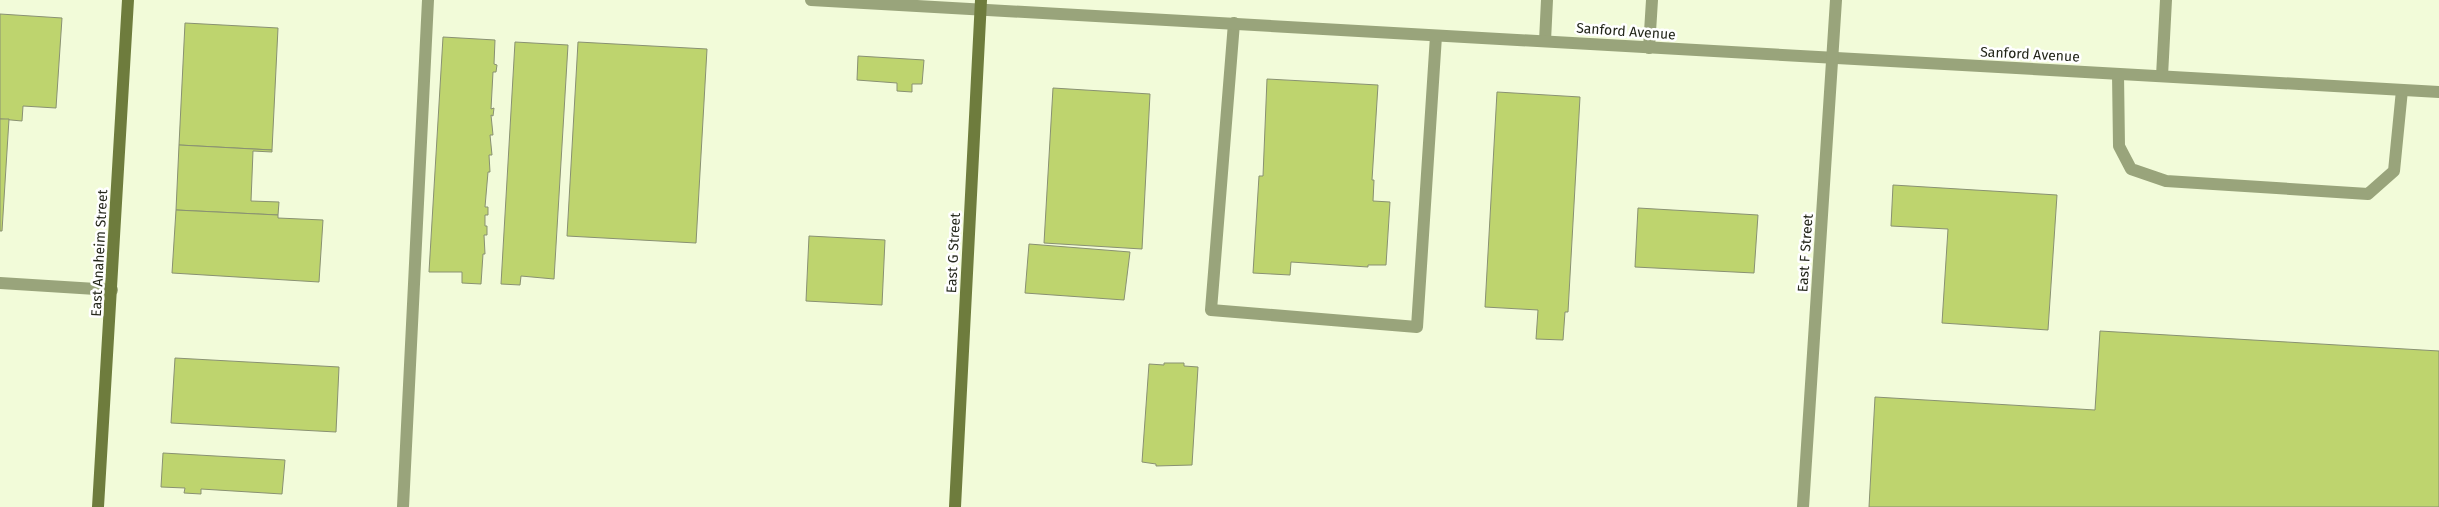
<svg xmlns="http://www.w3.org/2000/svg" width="2439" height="507" font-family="'Fira Sans',sans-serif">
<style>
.building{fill:#bed46e;stroke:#899172}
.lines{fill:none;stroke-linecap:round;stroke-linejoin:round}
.lane{stroke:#99a47b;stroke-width:12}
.street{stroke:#99a47b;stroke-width:12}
.secondary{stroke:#6e7c3d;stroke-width:12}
.labels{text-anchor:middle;stroke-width:5;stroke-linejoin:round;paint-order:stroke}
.street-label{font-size:14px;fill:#23261a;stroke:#fff}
</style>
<rect width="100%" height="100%" fill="#f2fbd9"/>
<!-- building -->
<g class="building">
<polygon points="0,14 62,18 56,108 23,106 22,121 0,119"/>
<polygon points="185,23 278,28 272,150 179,145"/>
<polygon points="443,37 495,40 494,64 497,65 496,72 493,72 491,109 494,108 493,116 491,115 493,135 490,135 492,155 489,155 490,172 488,172 485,207 488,207 488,215 485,215 485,226 487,226 487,235 484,235 485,254 483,254 481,284 462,283 462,272 429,272"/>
<polygon points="515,42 568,45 554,279 521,276 520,285 501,284"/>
<polygon points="578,42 707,49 696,243 567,236"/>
<polygon points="858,56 924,60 922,84 912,84 912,92 897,91 897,83 857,80"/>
<polygon points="1267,79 1378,85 1372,180 1374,180 1373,201 1390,202 1386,265 1368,265 1368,267 1291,262 1290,275 1253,273 1259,176 1263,176"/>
<polygon points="1053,88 1150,94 1142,249 1044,243"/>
<polygon points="1497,92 1580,97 1568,312 1565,312 1563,340 1536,339 1538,310 1485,307"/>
<polygon points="0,119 9,119 2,231 0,231"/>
<polygon points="179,145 272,150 272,152 253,151 251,201 279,202 278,215 176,210"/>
<polygon points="1893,185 2057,195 2048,330 1942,323 1948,229 1891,226"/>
<polygon points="1638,208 1758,215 1754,273 1635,267"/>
<polygon points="176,210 278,215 278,218 323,220 319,282 172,273"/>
<polygon points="809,236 885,240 882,305 806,301"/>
<polygon points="1029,244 1130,252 1124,300 1025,293"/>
<polygon points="2100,331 2439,351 2439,507 1869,507 1875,397 2095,410"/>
<polygon points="175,358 339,367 336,432 171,423"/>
<polygon points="1164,363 1184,363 1184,366 1198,367 1192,465 1156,466 1156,464 1142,462 1149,364 1164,365"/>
<polygon points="163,453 285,460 282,494 201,489 201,494 184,493 185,488 161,487"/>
</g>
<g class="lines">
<!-- lane -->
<g class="lane">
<polyline points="1234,23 1211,310 1417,327 1436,36"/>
<polyline points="1545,41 1547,0"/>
<polyline points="1649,48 1652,0"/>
<polyline points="2118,74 2119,146 2131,169 2166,181 2368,194 2394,171 2402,90"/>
<polyline points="2162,76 2166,0"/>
<polyline points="403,507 428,0"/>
</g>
<!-- street -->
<g class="street">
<polyline points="811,0 2439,92"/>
<polyline points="0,283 112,290"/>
<polyline points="1803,507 1836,0"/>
</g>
<!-- secondary -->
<g class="secondary">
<polyline points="98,507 128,0"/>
<polyline points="955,507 981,0"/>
</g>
</g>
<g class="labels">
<!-- street labels -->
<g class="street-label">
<text transform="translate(1626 31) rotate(4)" y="5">Sanford Avenue</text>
<text transform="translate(2030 54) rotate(3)" y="5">Sanford Avenue</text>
<text transform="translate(99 253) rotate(-87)" y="5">East Anaheim Street</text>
<text transform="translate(953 253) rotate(-87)" y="5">East G Street</text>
<text transform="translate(1805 253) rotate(-86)" y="5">East F Street</text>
</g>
</g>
</svg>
